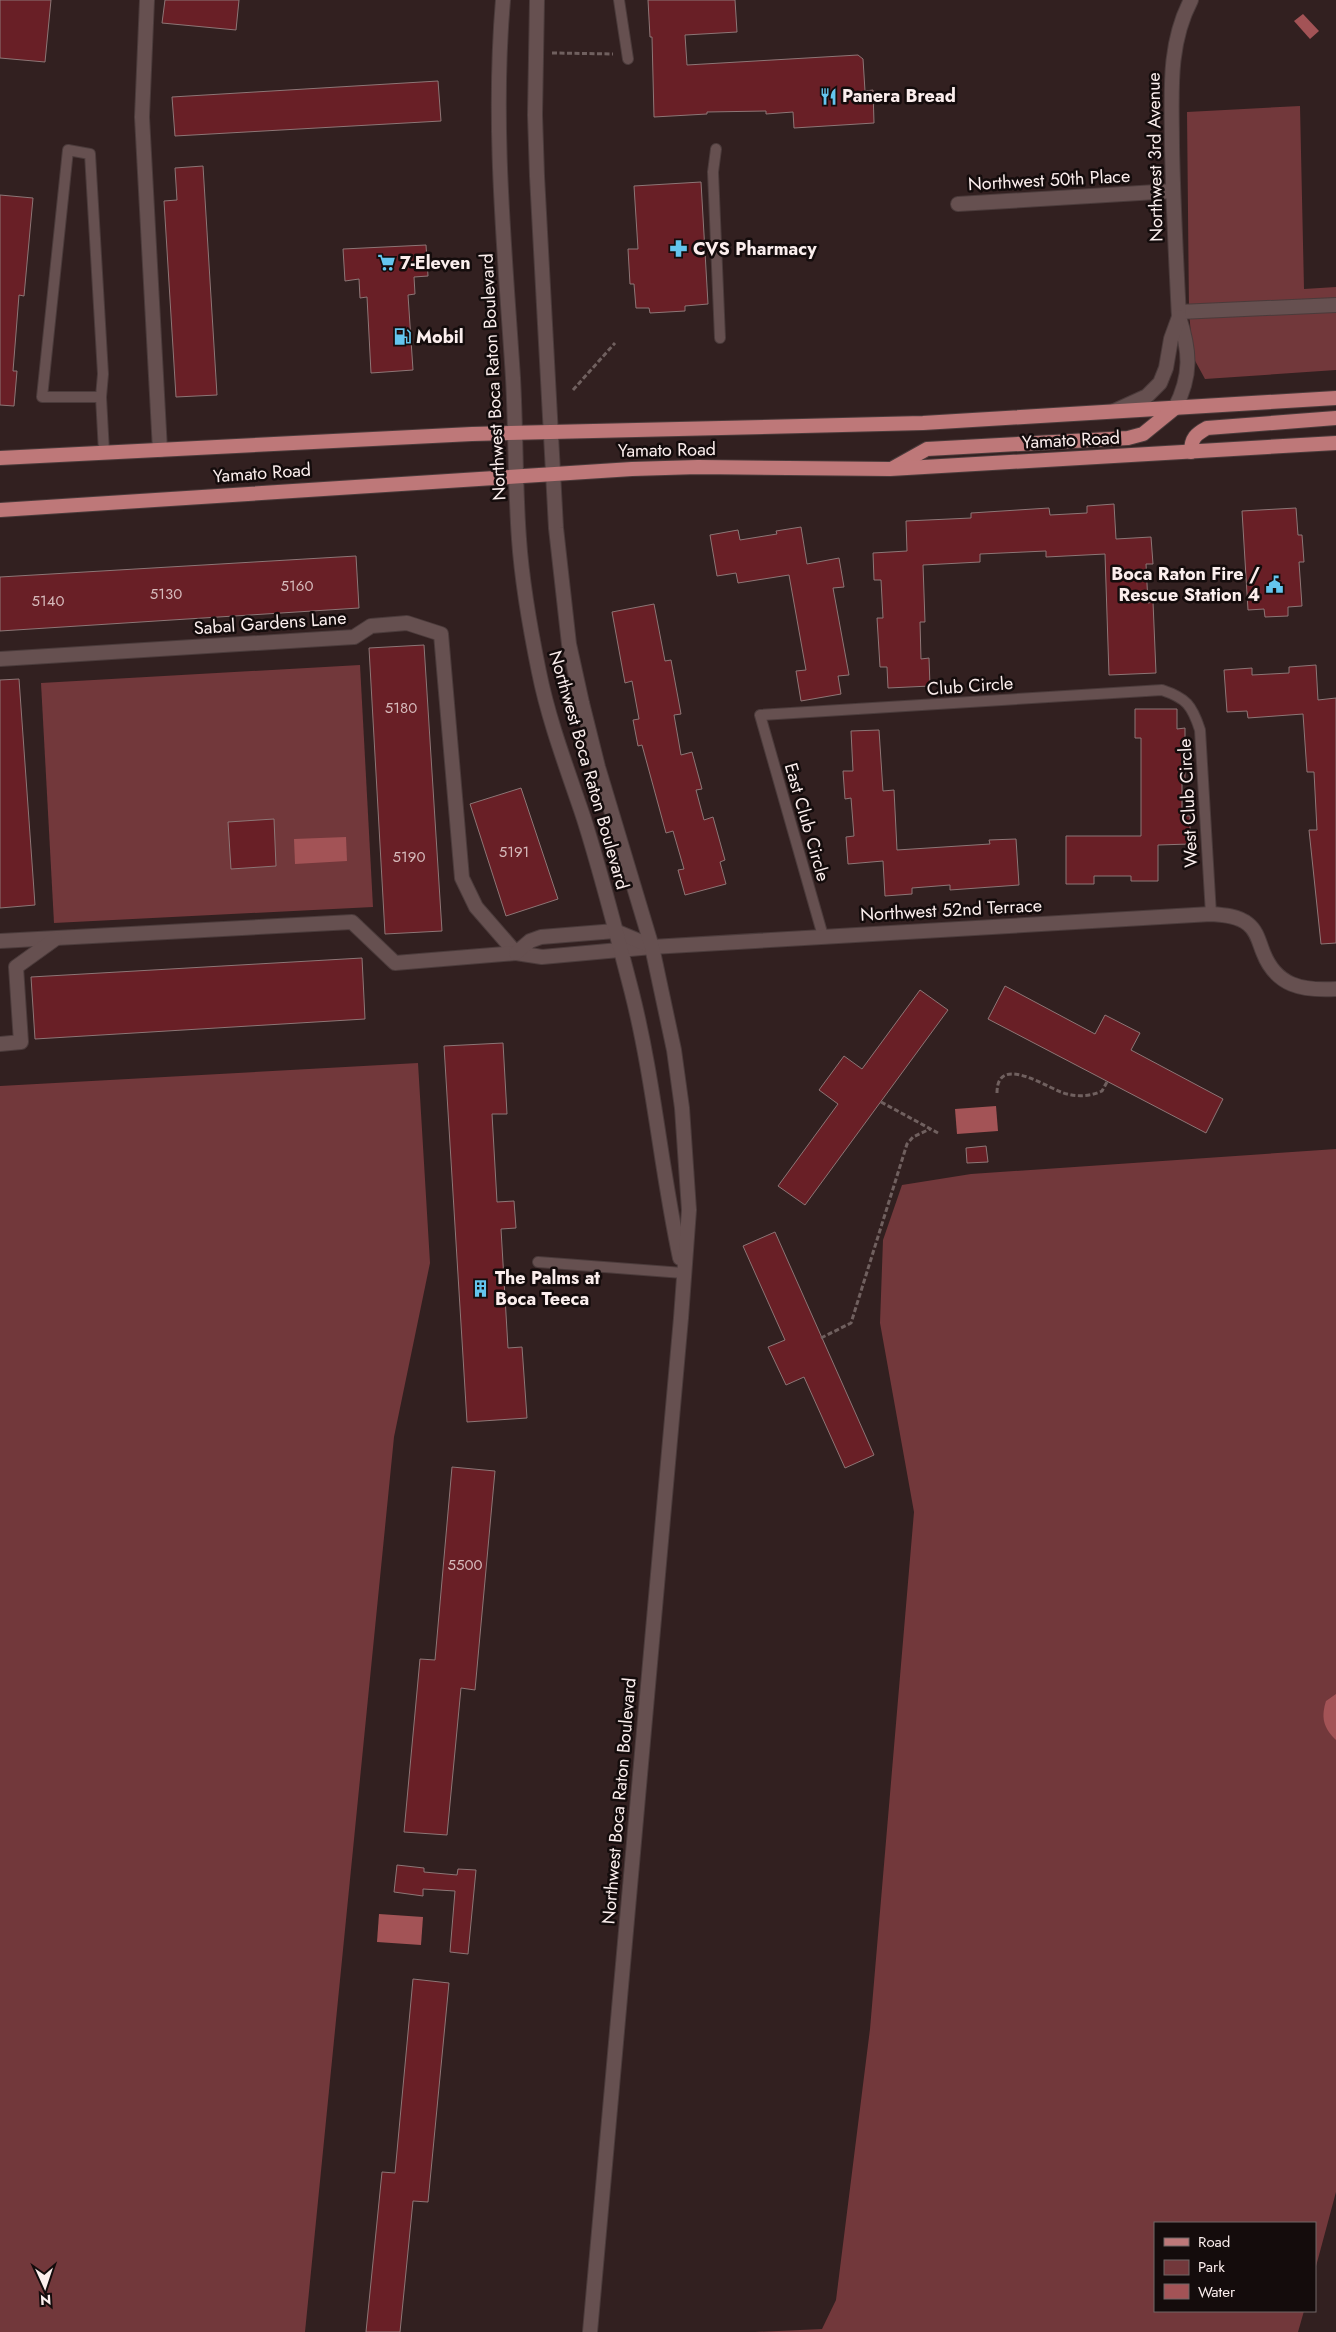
<svg xmlns="http://www.w3.org/2000/svg" width="1336" height="2332" font-family="Jost,sans-serif">
<style>
.green{fill:#72383b}
.water{fill:#a35356}
.building{fill:#691f26;stroke:#8d7676}
.lines{fill:none;stroke-linecap:round;stroke-linejoin:round}
.service-casing{stroke:#4b3b3b;stroke-width:12}
.minor-casing{stroke:#4b3b3b;stroke-width:16}
.tertiary-casing{stroke:#4b3b3b;stroke-width:16}
.primary-casing{stroke:#4b3b3b;stroke-width:16}
.path{stroke:#70605f;stroke-width:3;stroke-dasharray:5 2.5;stroke-linecap:butt}
.service{stroke:#665050;stroke-width:10}
.minor{stroke:#665050;stroke-width:14}
.tertiary{stroke:#665050;stroke-width:14}
.primary{stroke:#be7879;stroke-width:14}
.labels{text-anchor:middle;stroke-width:5;stroke-linejoin:round;paint-order:stroke}
.number-label{font-size:15px;fill:#d6babb}
.poi-label{font-size:18px;font-weight:bold;fill:#fbeeed;stroke:#140c0c;text-anchor:start}
.street-label{font-size:18px;fill:#fbeeed;stroke:#140c0c}
</style>
<rect width="100%" height="100%" fill="#322020"/>
<!-- green -->
<g class="green">
<polygon points="1300,106 1304,289 1336,287 1336,370 1205,379 1193,357 1189,312 1187,112"/>
<polygon points="360,665 373,907 54,923 41,683"/>
<polygon points="418,1063 430,1263 394,1437 305,2332 0,2332 0,1086"/>
<polygon points="1336,1149 1336,2192 1315,2270 1315,2223 1155,2223 1155,2311 1304,2311 1298,2332 755,2332 822,2329 836,2300 870,2029 914,1512 880,1323 883,1240 902,1185 971,1174"/>
</g>
<!-- water -->
<g class="water">
<polygon points="1303,14 1319,31 1310,39 1294,21"/>
<polygon points="346,837 347,861 295,864 294,839"/>
<polygon points="996,1106 998,1131 957,1134 955,1109"/>
<path d="M1336,1694V1740C1323,1728 1321,1717 1326,1701Z"/>
<polygon points="379,1914 423,1917 421,1945 377,1942"/>
</g>
<!-- building -->
<g class="building">
<polygon points="0,0 51,0 45,62 0,58"/>
<polygon points="165,0 239,0 236,30 162,23"/>
<polygon points="648,0 735,0 737,32 685,35 687,65 858,55 863,59 865,91 873,90 874,123 794,128 793,112 766,114 766,111 707,112 707,114 654,117 652,37 650,37"/>
<polygon points="438,81 441,121 175,136 172,97"/>
<polygon points="203,166 217,395 176,397 164,201 177,200 175,168"/>
<polygon points="701,182 708,304 685,306 685,311 650,313 649,308 636,308 634,284 630,284 628,249 638,249 634,186"/>
<polygon points="0,195 33,198 24,296 19,295 13,371 17,371 14,406 0,405"/>
<polygon points="426,245 428,276 414,277 415,294 408,295 413,370 371,373 367,297 360,298 359,279 345,281 343,249"/>
<polygon points="1114,504 1116,539 1151,537 1153,564 1146,564 1148,603 1153,602 1156,673 1109,675 1105,554 1046,557 1046,551 980,554 980,562 923,565 925,622 920,622 921,659 929,658 930,686 888,688 887,667 880,667 877,618 883,618 881,580 874,580 873,553 907,551 906,521 971,518 971,513 1049,508 1050,515 1087,513 1087,506"/>
<polygon points="1296,508 1298,535 1302,535 1304,562 1299,562 1302,606 1288,607 1288,616 1265,617 1264,609 1248,610 1242,511"/>
<polygon points="801,527 807,564 839,558 844,587 833,588 849,675 838,676 841,694 801,701 796,671 806,670 789,575 738,583 736,573 717,576 710,535 738,530 740,540 777,534 776,531"/>
<polygon points="356,556 359,608 0,631 0,577"/>
<polygon points="654,604 665,661 671,660 681,714 674,715 681,755 692,752 702,789 696,790 704,820 713,817 725,860 720,862 726,884 685,895 678,870 684,869 673,831 666,833 642,745 638,746 633,720 639,719 632,681 625,683 612,612"/>
<polygon points="424,645 442,931 385,934 369,648"/>
<polygon points="1316,665 1318,700 1336,698 1336,943 1321,944 1309,830 1317,830 1314,772 1307,772 1303,714 1248,718 1247,711 1227,712 1224,670 1252,668 1252,675 1289,673 1289,667"/>
<polygon points="19,679 35,905 0,908 0,680"/>
<polygon points="1135,709 1177,709 1177,729 1185,728 1185,779 1182,779 1182,816 1190,816 1190,844 1158,845 1158,881 1131,881 1131,876 1094,876 1094,884 1066,884 1066,836 1141,836 1141,738 1135,738"/>
<polygon points="879,730 883,791 894,790 897,850 990,844 989,840 1016,839 1019,885 950,890 950,885 912,888 912,894 885,896 883,861 848,864 846,837 854,836 851,798 845,799 843,771 853,771 851,731"/>
<polygon points="521,788 558,899 506,916 470,804"/>
<polygon points="274,819 276,866 231,869 228,822"/>
<polygon points="362,958 365,1019 35,1039 31,977"/>
<polygon points="1005,986 1095,1034 1105,1015 1140,1033 1131,1050 1223,1099 1206,1133 988,1019"/>
<polygon points="920,990 948,1010 805,1205 778,1186 838,1104 819,1090 844,1056 862,1069"/>
<polygon points="503,1043 507,1114 492,1114 497,1202 514,1201 516,1228 501,1229 508,1348 522,1347 527,1418 467,1422 444,1046"/>
<polygon points="986,1146 988,1162 967,1163 966,1148"/>
<polygon points="775,1232 874,1455 845,1468 804,1377 786,1385 768,1347 785,1340 743,1246"/>
<polygon points="452,1467 495,1471 475,1690 461,1688 447,1835 404,1832 420,1659 435,1660"/>
<polygon points="397,1865 424,1868 424,1872 457,1875 458,1869 476,1870 468,1954 450,1952 455,1891 423,1889 423,1896 394,1892"/>
<polygon points="413,1979 449,1983 428,2202 413,2201 400,2332 366,2332 382,2172 395,2173"/>
</g>
<g class="lines">
<defs>
<g id="service">
<polyline points="619,0 628,59"/>
<polyline points="716,149 713,172 720,338"/>
<polyline points="101,397 42,397 68,150 90,154 103,374 101,397 104,452"/>
<path d="M823,936L760,715L1162,690C1186,698 1192,705 1200,730L1211,914"/>
<polyline points="538,1262 683,1273"/>
</g>
<g id="minor">
<polyline points="147,0 142,117 160,450"/>
<polyline points="958,204 1173,191"/>
<polyline points="1179,312 1336,305"/>
<path d="M1175,408C1192,375 1190,351 1179,317C1176,259 1173,202 1172,145C1172,95 1167,46 1191,0"/>
<polyline points="1114,411 1147,396 1160,383 1166,368 1171,339 1179,317"/>
<path d="M0,659L354,637L371,626L407,623L441,634L462,878L476,907L516,953L542,957L652,947L1211,914C1224,915 1238,916 1248,924C1257,931 1259,942 1263,952C1276,986 1302,991 1336,989"/>
<polyline points="0,941 352,922 395,963 516,953"/>
<polyline points="516,953 530,941 541,937 615,931 651,946"/>
<polyline points="0,1044 21,1042 16,967 55,939"/>
</g>
<g id="tertiary">
<path d="M503,0C492,126 505,253 513,378C516,432 515,485 519,539C522,583 530,628 539,672C549,722 568,771 584,819C602,876 617,935 632,993C654,1080 661,1170 680,1258"/>
<polyline points="537,0 535,115 537,176 556,528 569,644 582,703 598,767 652,947 674,1050 682,1108 689,1210 681,1318 590,2332"/>
</g>
<g id="primary">
<path d="M1191,452C1191,438 1196,434 1207,428L1336,418"/>
<polyline points="0,458 472,434 923,423 1336,398"/>
<polyline points="893,468 927,449 1128,438 1143,434 1175,408"/>
<polyline points="0,510 632,469 698,467 890,469 1336,443"/>
</g>
</defs>
<!-- service casing -->
<use href="#service" class="service-casing"/>
<!-- minor casing -->
<use href="#minor" class="minor-casing"/>
<!-- tertiary casing -->
<use href="#tertiary" class="tertiary-casing"/>
<!-- primary casing -->
<use href="#primary" class="primary-casing"/>
<!-- path -->
<g class="path">
<polyline points="552,53 613,54"/>
<polyline points="573,390 615,343"/>
<path d="M997,1093C997,1051 1051,1091 1067,1094C1079,1097 1091,1096 1102,1091L1107,1082"/>
<polyline points="881,1102 938,1133"/>
<polyline points="821,1338 851,1323 907,1144 913,1137 930,1129"/>
</g>
<!-- service -->
<use href="#service" class="service"/>
<!-- minor -->
<use href="#minor" class="minor"/>
<!-- tertiary -->
<use href="#tertiary" class="tertiary"/>
<!-- primary -->
<use href="#primary" class="primary"/>
</g>
<!-- icons -->
<defs>
<symbol id="restaurant-bare" viewBox="-9 -9 18 18"><path d="M-5-6h1v4h1v-4h1v4h1v-4h1v5L-1.5 .5V6h-2V.5L-5-1ZM5-6V6H3V1.5H1.5Q1.5-4 5-6Z" fill="#64c5ee" stroke="#140c0c" stroke-width="2.5" paint-order="stroke"/></symbol>
<symbol id="pharmacy-bare" viewBox="-9 -9 18 18"><path d="M-2-6h4v4h4v4h-4v4h-4v-4h-4v-4h4Z" fill="#64c5ee" stroke="#140c0c" stroke-width="2.5" paint-order="stroke"/></symbol>
<symbol id="supermarket-bare" viewBox="-9 -9 18 18"><path d="M-6-5.5h2.5l.6 2H6L4.5 2H-2.5L-4.4-4H-6ZM-1.5 3.2a1.3 1.3 0 1 0 .1 0ZM3 3.2a1.3 1.3 0 1 0 .1 0Z" fill="#64c5ee" stroke="#140c0c" stroke-width="2.5" paint-order="stroke"/></symbol>
<symbol id="fuel-bare" viewBox="-9 -9 18 18"><path d="M-5.5-6h7V0h2V4h1.3V-2.5L3-4.5l.8-.8L6-3V5H2.5V1h-1V6h-7ZM-4.2-4.7v3.2H.2V-4.7Z" fill="#64c5ee" stroke="#140c0c" stroke-width="2.5" paint-order="stroke"/></symbol>
<symbol id="civic-bare" viewBox="-9 -9 18 18"><path d="M-.6-6.5H3V-4.5H.6V-3L4-1V1h2V6H-6V1h2V-1L-.6-3ZM-1.2 2.5V6h2.4V2.5Z" fill="#64c5ee" stroke="#140c0c" stroke-width="2.5" paint-order="stroke"/></symbol>
<symbol id="building-bare" viewBox="-9 -9 18 18"><path d="M-4-6H4V6H1V3H-1V6H-4ZM-2.5-4.3h1.7v1.8h-1.7ZM.8-4.3h1.7v1.8H.8ZM-2.5-1h1.7V.8h-1.7ZM.8-1h1.7V.8H.8Z" fill="#64c5ee" stroke="#140c0c" stroke-width="2.5" paint-order="stroke"/></symbol>
</defs>
<g fill-rule="evenodd">
<use href="#restaurant-bare" x="816" y="84" width="25" height="25"/>
<use href="#pharmacy-bare" x="666" y="236" width="25" height="25"/>
<use href="#supermarket-bare" x="374" y="250" width="25" height="25"/>
<use href="#fuel-bare" x="390" y="324" width="25" height="25"/>
<use href="#civic-bare" x="1262" y="572" width="25" height="25"/>
<use href="#building-bare" x="468" y="1276" width="25" height="25"/>
</g>
<g class="labels">
<!-- number labels -->
<g class="number-label">
<text x="297" y="591">5160</text>
<text x="166" y="599">5130</text>
<text x="48" y="606">5140</text>
<text x="401" y="713">5180</text>
<text x="514" y="857">5191</text>
<text x="409" y="862">5190</text>
<text x="465" y="1570">5500</text>
</g>
<!-- poi labels -->
<g class="poi-label">
<text x="842" y="102">Panera Bread</text>
<text x="693" y="255">CVS Pharmacy</text>
<text x="400" y="269">7-Eleven</text>
<text x="416" y="343">Mobil</text>
<text x="1260" y="580" text-anchor="end">Boca Raton Fire /<tspan x="1260" dy="21">Rescue Station 4</tspan></text>
<text x="495" y="1284">The Palms at<tspan x="495" dy="21">Boca Teeca</tspan></text>
</g>
<!-- street labels -->
<g class="street-label">
<text transform="translate(1155 157) rotate(-91)" y="6">Northwest 3rd Avenue</text>
<text transform="translate(1049 180) rotate(-3)" y="6">Northwest 50th Place</text>
<text transform="translate(493 377) rotate(-93)" y="6">Northwest Boca Raton Boulevard</text>
<text transform="translate(1071 440) rotate(-3)" y="6">Yamato Road</text>
<text transform="translate(667 450) rotate(-1)" y="6">Yamato Road</text>
<text transform="translate(262 473) rotate(-4)" y="6">Yamato Road</text>
<text transform="translate(270 623) rotate(-4)" y="6">Sabal Gardens Lane</text>
<text transform="translate(970 686) rotate(-4)" y="6">Club Circle</text>
<text transform="translate(589 770) rotate(74)" y="6">Northwest Boca Raton Boulevard</text>
<text transform="translate(1188 803) rotate(-93)" y="6">West Club Circle</text>
<text transform="translate(807 822) rotate(74)" y="6">East Club Circle</text>
<text transform="translate(951 910) rotate(-3)" y="6">Northwest 52nd Terrace</text>
<text transform="translate(619 1801) rotate(-85)" y="6">Northwest Boca Raton Boulevard</text>
</g>
</g>
<!-- legend -->
<rect x="1154" y="2222" width="162" height="90" fill="#140c0c" stroke="#706666"/>
<rect x="1164" y="2238" width="25" height="8" fill="#be7879" stroke="#706666"/>
<text x="1198" y="2247" font-size="15" fill="#fbeeed">Road</text>
<rect x="1164" y="2260" width="25" height="15" fill="#72383b" stroke="#706666"/>
<text x="1198" y="2272" font-size="15" fill="#fbeeed">Park</text>
<rect x="1164" y="2284" width="25" height="15" fill="#a35356" stroke="#706666"/>
<text x="1198" y="2297" font-size="15" fill="#fbeeed">Water</text>
<!-- north arrow -->
<g transform="translate(45 2287) rotate(177)" stroke="#140c0c" stroke-width="4" paint-order="stroke">
<path d="M0-4L9 19L0 12L-9 19Z" fill="#fbeeed"/>
<text y="-8" font-size="14" font-weight="bold" text-anchor="middle" fill="#fbeeed">N</text>
</g>
</svg>
